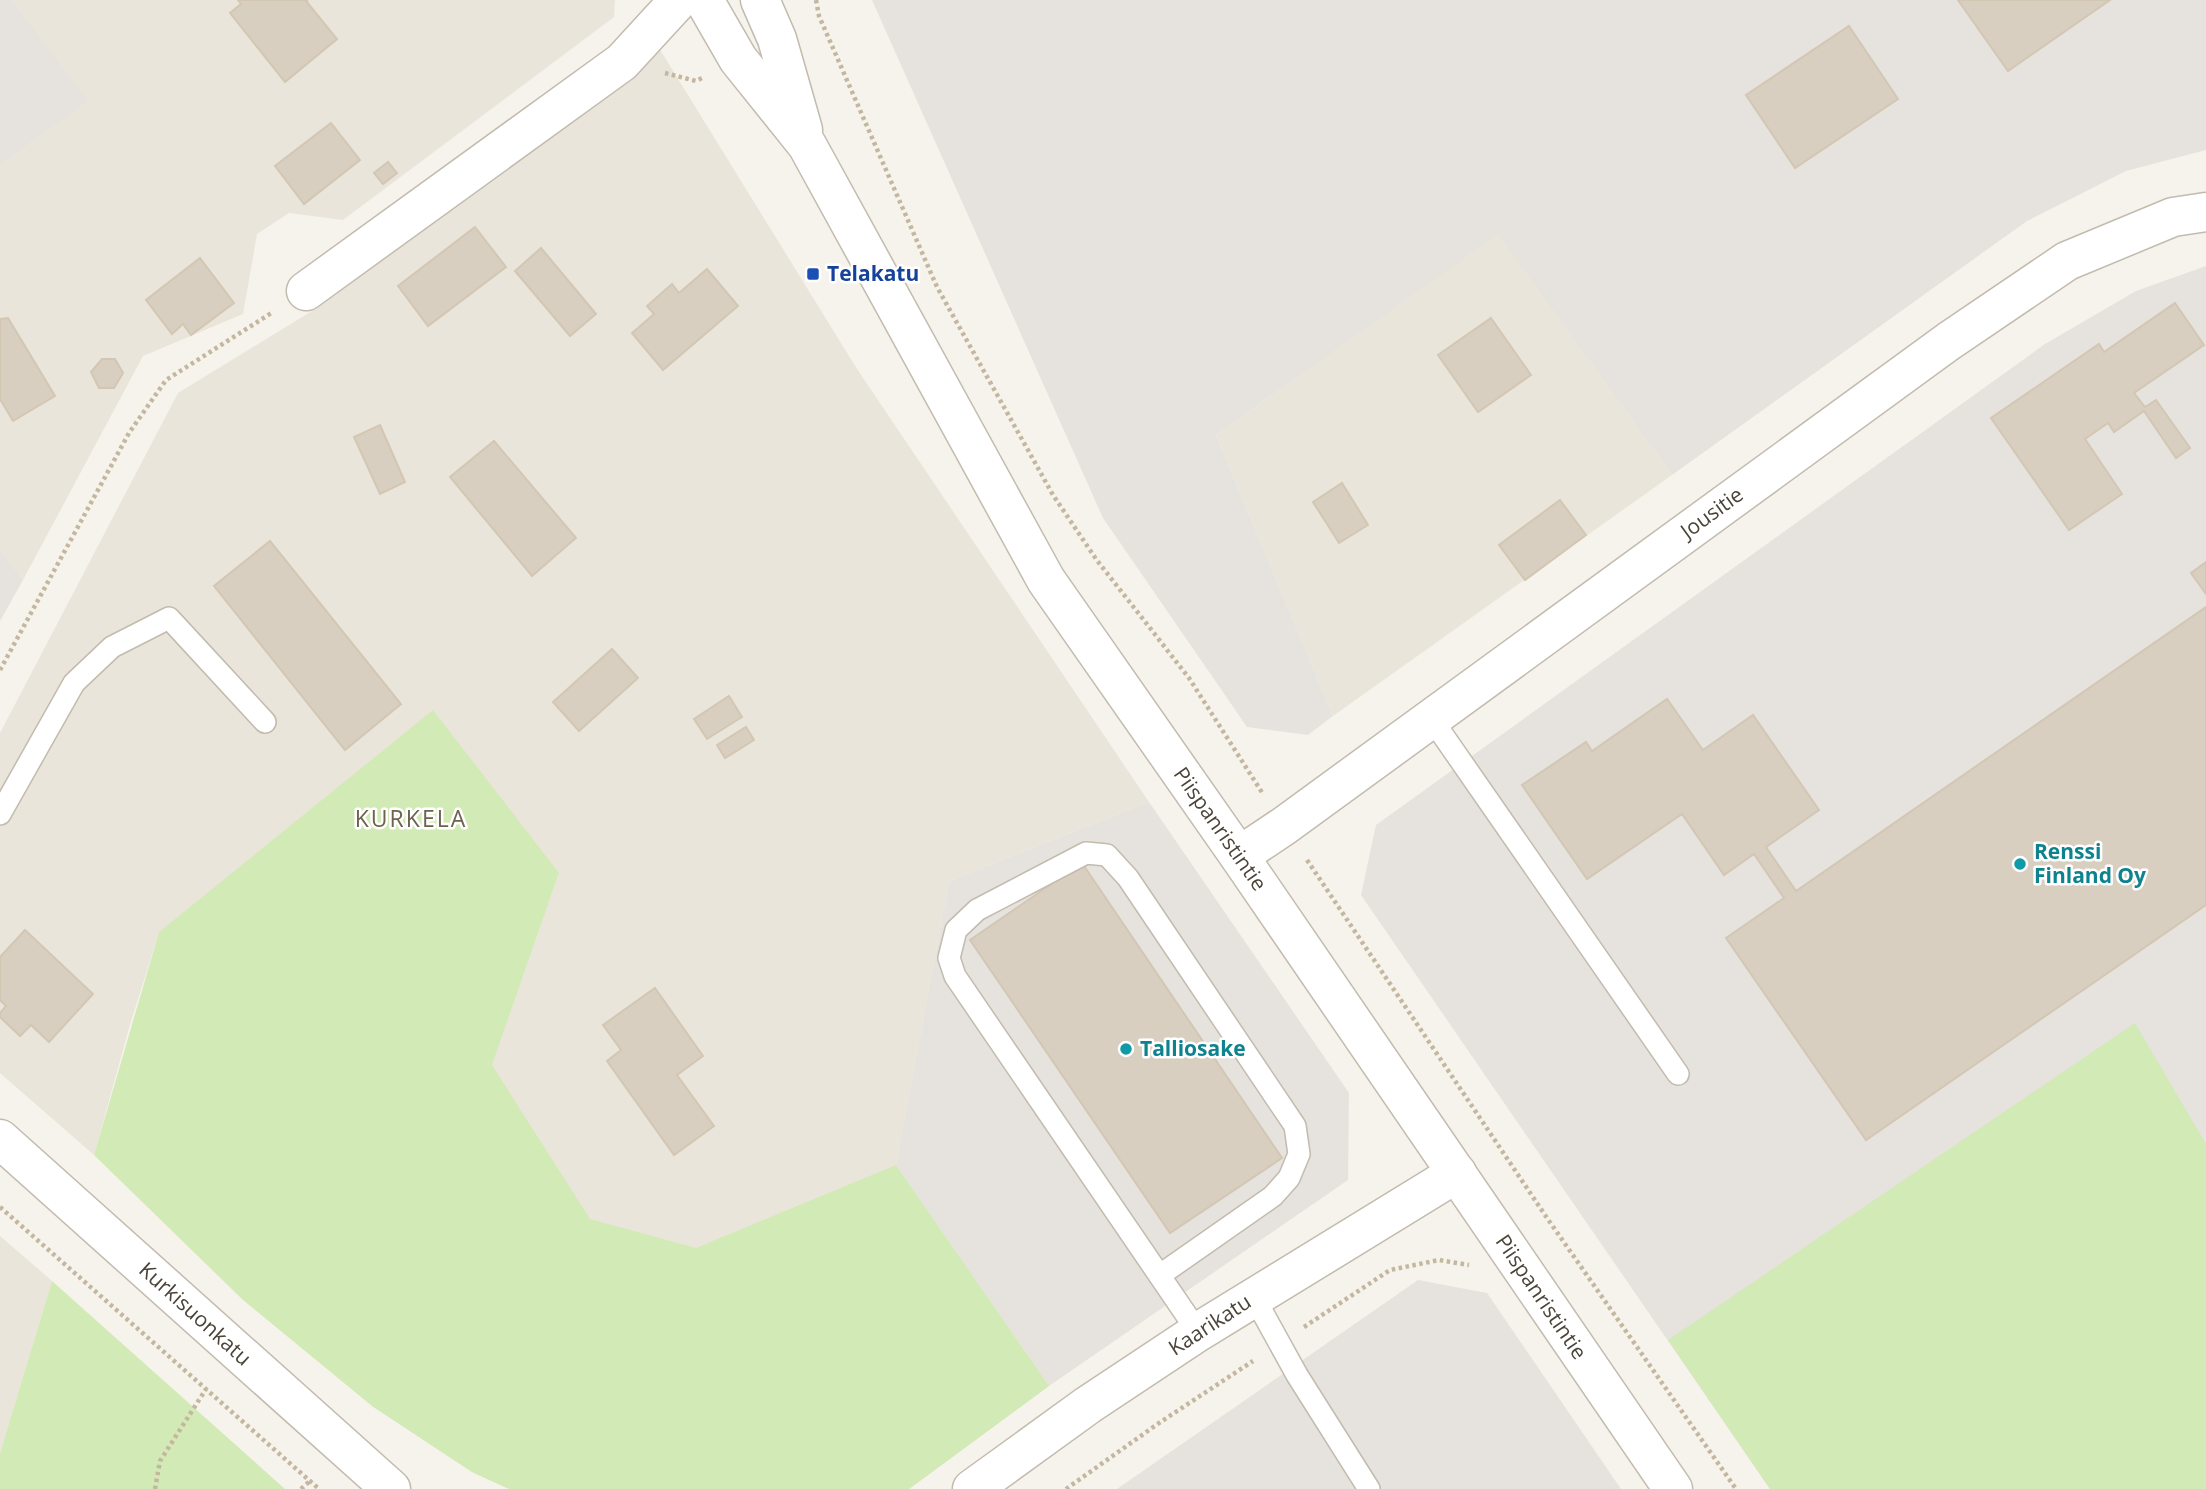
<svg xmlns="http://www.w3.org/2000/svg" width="2206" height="1489" font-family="'Open Sans',sans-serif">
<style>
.residential{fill:#eae5da}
.industrial{fill:#e6e2dd}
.green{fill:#d2eab5}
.building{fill:#d8cfc1;stroke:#d3c7b4;stroke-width:2}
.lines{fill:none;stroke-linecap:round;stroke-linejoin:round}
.service-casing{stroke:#c2bbae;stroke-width:24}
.minor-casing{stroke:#c2bbae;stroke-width:41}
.tertiary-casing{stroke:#c2bbae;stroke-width:41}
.path{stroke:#c4b79f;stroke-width:4.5;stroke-dasharray:3.5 3.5;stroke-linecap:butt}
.service{stroke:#fff;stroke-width:21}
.minor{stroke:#fff;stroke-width:38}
.tertiary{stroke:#fff;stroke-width:38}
.transit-dot{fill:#1a4fb4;stroke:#fff;stroke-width:2.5}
.culture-dot{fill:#0f9aa8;stroke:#fff;stroke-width:2.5}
.labels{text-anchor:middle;stroke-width:5;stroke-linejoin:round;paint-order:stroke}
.transit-label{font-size:21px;font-weight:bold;fill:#164399;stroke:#fff;text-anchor:start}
.street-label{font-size:21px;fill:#4b4439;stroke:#fff}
.culture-label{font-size:21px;font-weight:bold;fill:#0d838f;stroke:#fff;text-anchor:start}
.neighbourhood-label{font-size:23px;letter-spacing:2px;fill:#6e6250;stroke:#fff}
</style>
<rect width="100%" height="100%" fill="#f6f3ec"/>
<!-- residential -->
<g class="residential">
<polygon points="12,0 615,0 614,17 343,220 289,213 257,234 243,314 143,356 23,580 0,549 0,165 86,101"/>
<polygon points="659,48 857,369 1149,802 949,881 896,1165 1049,1386 909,1489 509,1489 472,1472 372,1406 559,873 159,932 129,1028 94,1155 0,1073 0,733 178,393 312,311"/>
<polygon points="1498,233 1672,475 1333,716 1216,435"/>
<polygon points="0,1236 52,1281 0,1453"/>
</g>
<!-- industrial -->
<g class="industrial">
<polygon points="0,0 12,0 87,101 0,165"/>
<polygon points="872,0 2206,0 2206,150 2126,171 2027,221 1672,475 1498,234 1216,435 1333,716 1308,735 1247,727 1103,518"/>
<polygon points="2206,266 2206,1489 1770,1489 1361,895 1376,825 2045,344 2136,291"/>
<polygon points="0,549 23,580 0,621"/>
<polygon points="1149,802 1349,1093 1348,1180 1049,1386 896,1165 949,881"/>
<polygon points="1418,1280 1487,1293 1621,1489 1117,1489"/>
</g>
<!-- green -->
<g class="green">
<polygon points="433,710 559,873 492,1065 590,1219 696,1248 896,1165 1049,1386 909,1489 509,1489 472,1472 372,1406 243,1300 94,1155 159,932"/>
<polygon points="2135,1023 2206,1144 2206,1489 1770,1489 1668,1340"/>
<polygon points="52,1281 285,1489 0,1489 0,1453"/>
</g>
<!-- building -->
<g class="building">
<polygon points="238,0 308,0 306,1 337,39 285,82 230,13 241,4"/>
<polygon points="1958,0 2110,0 2008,71"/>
<polygon points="1849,26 1898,99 1795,168 1746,95"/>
<polygon points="331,123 360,160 304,204 275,166"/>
<polygon points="388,162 397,173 383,184 374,173"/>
<polygon points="475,227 506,267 428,326 398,286"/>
<polygon points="541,248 596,314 570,336 515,271"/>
<polygon points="200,258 234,303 191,335 183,324 172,334 146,300"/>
<polygon points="707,269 738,306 663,370 632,333 654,314 647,306 672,284 679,293"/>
<polygon points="2175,303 2204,345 2134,393 2145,407 2156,400 2190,448 2176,458 2144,411 2114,432 2108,423 2085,439 2122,494 2069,530 1991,418 2099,344 2104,352"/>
<polygon points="8,318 55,396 13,421 0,399 0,319"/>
<polygon points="1491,318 1531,375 1478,412 1438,355"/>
<polygon points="102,359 115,359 123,373 114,388 99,388 91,372"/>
<polygon points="380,425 405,482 380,494 354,437"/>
<polygon points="494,441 576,538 532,576 450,477"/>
<polygon points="1342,483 1368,525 1339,543 1313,502"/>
<polygon points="1560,500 1586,535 1525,580 1499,545"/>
<polygon points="270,541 401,704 345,750 214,586"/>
<polygon points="2206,562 2206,594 2191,573"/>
<polygon points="2206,607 2206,905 1866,1140 1726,938 1784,898 1754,854 1724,875 1682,814 1587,879 1522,785 1586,742 1592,751 1667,699 1703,750 1753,715 1819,810 1766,847 1796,891"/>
<polygon points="612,649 638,678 579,731 553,702"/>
<polygon points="729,696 742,717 707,739 694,719"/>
<polygon points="746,727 754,740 725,758 717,745"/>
<polygon points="1082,863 1282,1158 1170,1233 970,940"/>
<polygon points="25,930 93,994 49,1042 31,1025 20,1036 0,1017 0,1013 6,1006 0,1000 0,957"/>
<polygon points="655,988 703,1056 677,1075 714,1126 674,1155 607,1061 621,1050 603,1025"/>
</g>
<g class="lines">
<defs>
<g id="service">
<polyline points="1431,718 1678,1074"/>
<polyline points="0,814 74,683 112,647 169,618 265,722"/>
<polyline points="1160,1275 1273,1196 1289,1178 1299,1154 1295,1126 1128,878 1107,855 1086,853 977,910 956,930 949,958 955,976 1198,1332"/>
<polyline points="1254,1297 1297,1375 1369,1489"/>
</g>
<g id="minor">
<polyline points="306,291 622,62 679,0"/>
<polyline points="1239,856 1284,826 1949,341 2067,261 2173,217 2206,212"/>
<polyline points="0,1139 391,1489"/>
<polyline points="972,1489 1088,1405 1198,1332 1457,1173"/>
</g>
<g id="tertiary">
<polyline points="704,0 738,59 807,145 1046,580 1239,856 1673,1489"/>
<polyline points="760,0 777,39 803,130"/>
</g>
</defs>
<!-- service casing -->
<use href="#service" class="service-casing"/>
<!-- minor casing -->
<use href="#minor" class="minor-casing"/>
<!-- tertiary casing -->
<use href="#tertiary" class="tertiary-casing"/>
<!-- path -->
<g class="path">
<polyline points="816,0 819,16 937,287 1053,495 1096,559 1189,678 1263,794"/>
<polyline points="665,73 696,81 704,77"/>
<polyline points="0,670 129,433 166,380 273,312"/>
<polyline points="1307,860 1547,1218 1736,1489"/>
<polyline points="0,1207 319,1489"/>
<polyline points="1304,1327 1390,1270 1439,1260 1469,1265"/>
<polyline points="155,1489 160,1461 206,1389"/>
<polyline points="301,1489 310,1481"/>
<polyline points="1066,1489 1159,1423 1253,1361"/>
</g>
<!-- service -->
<use href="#service" class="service"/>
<!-- minor -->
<use href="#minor" class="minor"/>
<!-- tertiary -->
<use href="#tertiary" class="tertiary"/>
</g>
<!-- markers -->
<rect class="transit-dot" x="806" y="267" width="14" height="14" rx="3.5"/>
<g class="culture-dot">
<circle cx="2020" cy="864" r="7"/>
<circle cx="1126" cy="1049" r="7"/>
</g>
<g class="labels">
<!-- transit labels -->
<g class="transit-label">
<text x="827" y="281">Telakatu</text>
</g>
<!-- street labels -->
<g class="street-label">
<text transform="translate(1712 513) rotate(-36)" y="7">Jousitie</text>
<text transform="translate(1220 829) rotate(55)" y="7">Piispanristintie</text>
<text transform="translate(1541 1297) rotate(56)" y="7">Piispanristintie</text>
<text transform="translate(195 1314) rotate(42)" y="7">Kurkisuonkatu</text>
<text transform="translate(1210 1325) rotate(-33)" y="7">Kaarikatu</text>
</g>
<!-- culture labels -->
<g class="culture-label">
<text x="2034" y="859">Renssi<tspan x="2034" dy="24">Finland Oy</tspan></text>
<text x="1140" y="1056">Talliosake</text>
</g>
<!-- neighbourhood labels -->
<g class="neighbourhood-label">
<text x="411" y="827">KURKELA</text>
</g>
</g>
</svg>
